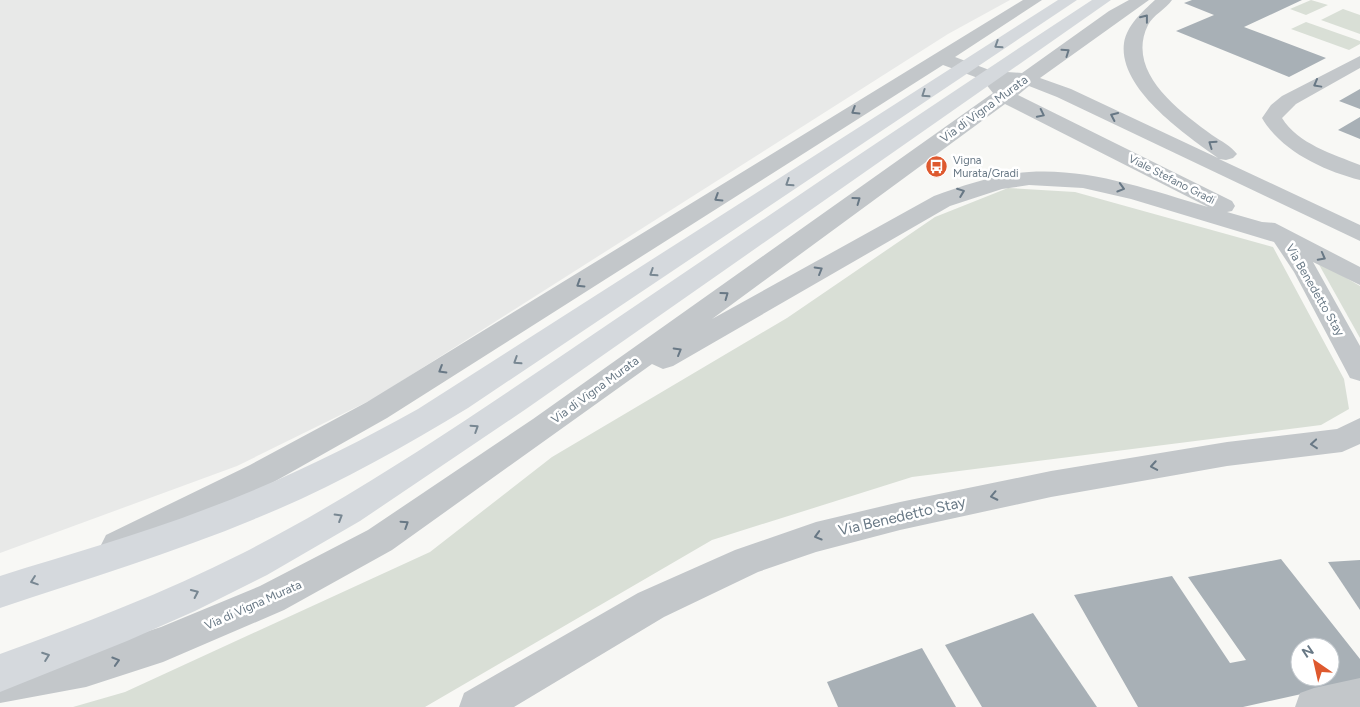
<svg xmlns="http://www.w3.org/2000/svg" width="1360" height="707" font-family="Figtree,sans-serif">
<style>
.built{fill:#e8e9e8}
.green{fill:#d9dfd6}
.building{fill:#a8b0b6;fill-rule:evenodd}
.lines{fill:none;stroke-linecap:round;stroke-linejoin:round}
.minor{fill:#c3c7ca;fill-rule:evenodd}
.secondary{fill:#d5d9dd;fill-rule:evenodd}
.oneway{stroke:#687885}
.oneway2{stroke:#788792}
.labels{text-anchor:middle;stroke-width:5;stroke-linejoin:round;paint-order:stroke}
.far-poi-label{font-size:11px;fill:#687885;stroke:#fff;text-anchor:start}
.far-street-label{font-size:11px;fill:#687885;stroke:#fff}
.street-label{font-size:12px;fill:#687885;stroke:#fff}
.near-street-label{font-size:15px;fill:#687885;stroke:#fff}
</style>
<rect width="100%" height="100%" fill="#f8f8f5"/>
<!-- built -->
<polygon class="built" points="0,0 1010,0 948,34 375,398 237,466 0,553"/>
<!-- green -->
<g class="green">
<polygon points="1311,0 1328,5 1306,15 1290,9"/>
<polygon points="1343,9 1360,15 1360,34 1321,20"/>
<polygon points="1306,22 1360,41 1360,44 1349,50 1291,29"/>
<polygon points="1008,188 1075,192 1273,247 1344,379 1349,409 1321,425 912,477 712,540 425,707 73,707 125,692 430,552 552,457 787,318 935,217"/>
<polygon points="1317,261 1360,286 1360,338"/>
</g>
<!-- building -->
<g class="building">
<polygon points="1192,0 1302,0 1244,27 1326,58 1289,77 1176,31 1214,15 1184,3"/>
<polygon points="1360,89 1360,109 1339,101"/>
<polygon points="1360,117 1360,139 1338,130"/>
<path d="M1281,559L1360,659V681L1243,707H1138L1074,595L1172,576L1230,663L1246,660L1188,577ZM1300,647H1330V677H1300Z"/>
<polygon points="1360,560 1360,610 1328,562"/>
<polygon points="1033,613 1097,707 982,707 945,645"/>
<polygon points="922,648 956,707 838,707 827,682"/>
</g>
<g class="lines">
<!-- minor -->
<g class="minor">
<path d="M1023,0H1042L955,57L992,71L1022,73L1109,11L1129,0H1149L1040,78L1071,89L1218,158C1186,135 1118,89 1124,43C1127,25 1142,12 1155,0H1172C1166,9 1153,15 1148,25C1125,72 1179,111 1212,135C1221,141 1231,146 1237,154L1233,158L1226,160L1219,159L1360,225V241L1057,97L1029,86L1018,95L1232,201L1235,206L1232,211L1227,212L1262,222L1275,223L1360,267V285L1313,262L1360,346V381L1350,378L1294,272L1274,242L1131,199L1083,188L1029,185L1002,189L950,206L673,366L663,369L652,364L392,550L284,610L163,662L86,687L0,703V665L86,651L161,627L260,586L368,530L533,419L993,93L985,83L986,81L943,65L387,418L272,483L118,560L106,555L101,545L106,535L250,465L367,402ZM1005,104L1208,207C1150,190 1090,168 1029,172C996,174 965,185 934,196L712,319Z"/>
<path d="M1360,56V68L1296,104L1282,118C1298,144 1333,154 1360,165V180C1324,171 1281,151 1262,118L1271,105L1282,96Z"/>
<polygon points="1360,418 1360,444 1342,452 1227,466 1051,497 900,530 816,552 758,572 664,617 514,707 459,707 464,693 638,593 735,550 816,522 900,502 1051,471 1227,442 1337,429"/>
<polygon points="1360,678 1360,707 1295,707 1300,693 1314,688"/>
</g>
<!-- secondary -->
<g class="secondary">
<path d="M1058,0H1077L468,408C400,449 331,488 257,518C173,553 86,579 0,608V576C69,554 139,535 206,509C279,482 350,447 418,409Z"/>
<path d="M1092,0H1111L526,409L360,521L267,575L195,611L127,641L0,692V654C82,624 164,593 243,553C370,488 488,405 607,325C768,216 929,107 1092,0Z"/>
</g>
</g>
<!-- one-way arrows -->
<defs><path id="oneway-chevron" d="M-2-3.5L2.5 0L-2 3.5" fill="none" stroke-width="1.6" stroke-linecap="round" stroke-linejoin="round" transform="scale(1.25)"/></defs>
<g class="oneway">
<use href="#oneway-chevron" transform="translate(1145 18) rotate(-52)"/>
<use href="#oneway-chevron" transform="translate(1066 52) rotate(-35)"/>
<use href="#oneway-chevron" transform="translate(1317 84) rotate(151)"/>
<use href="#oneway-chevron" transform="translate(855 111) rotate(148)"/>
<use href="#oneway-chevron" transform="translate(1041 114) rotate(26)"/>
<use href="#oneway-chevron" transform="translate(1114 116) rotate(-155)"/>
<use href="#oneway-chevron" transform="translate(1212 144) rotate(-145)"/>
<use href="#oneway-chevron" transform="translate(1121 188) rotate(16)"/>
<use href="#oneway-chevron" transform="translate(961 192) rotate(-21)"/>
<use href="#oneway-chevron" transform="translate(718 198) rotate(148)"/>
<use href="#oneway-chevron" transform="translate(857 200) rotate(-36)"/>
<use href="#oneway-chevron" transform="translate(1322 257) rotate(28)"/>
<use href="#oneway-chevron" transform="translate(819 270) rotate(-30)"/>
<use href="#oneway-chevron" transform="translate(580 284) rotate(148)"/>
<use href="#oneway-chevron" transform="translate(725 295) rotate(-36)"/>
<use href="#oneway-chevron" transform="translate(678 351) rotate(-30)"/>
<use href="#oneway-chevron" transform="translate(442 370) rotate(149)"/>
<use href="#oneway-chevron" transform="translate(1314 444) rotate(175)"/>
<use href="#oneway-chevron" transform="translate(1154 466) rotate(170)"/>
<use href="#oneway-chevron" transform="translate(994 496) rotate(168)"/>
<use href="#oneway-chevron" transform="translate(405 524) rotate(-33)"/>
<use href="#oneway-chevron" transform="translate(818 536) rotate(164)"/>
<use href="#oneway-chevron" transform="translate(116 661) rotate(-17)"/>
</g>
<g class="oneway2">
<use href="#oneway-chevron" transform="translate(998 45) rotate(147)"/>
<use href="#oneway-chevron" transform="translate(925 94) rotate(146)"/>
<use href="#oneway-chevron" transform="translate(789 183) rotate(147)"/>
<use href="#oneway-chevron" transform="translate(653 273) rotate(147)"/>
<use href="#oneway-chevron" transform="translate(517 361) rotate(147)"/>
<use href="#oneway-chevron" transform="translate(475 428) rotate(-33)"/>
<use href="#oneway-chevron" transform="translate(339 517) rotate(-31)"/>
<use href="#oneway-chevron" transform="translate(34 581) rotate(161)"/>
<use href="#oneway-chevron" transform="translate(195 593) rotate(-25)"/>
<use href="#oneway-chevron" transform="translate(46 656) rotate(-20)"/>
</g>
<!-- icons -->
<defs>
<symbol id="bus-disc" viewBox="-11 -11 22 22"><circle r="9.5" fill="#de592e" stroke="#fff"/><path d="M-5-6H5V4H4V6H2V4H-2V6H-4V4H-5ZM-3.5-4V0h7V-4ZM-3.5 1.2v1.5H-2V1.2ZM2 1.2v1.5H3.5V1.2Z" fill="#fff"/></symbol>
</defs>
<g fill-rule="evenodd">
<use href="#bus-disc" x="924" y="154" width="25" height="25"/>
</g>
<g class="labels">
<!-- far-poi labels -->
<g class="far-poi-label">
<text x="953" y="164">Vigna<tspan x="953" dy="13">Murata/Gradi</tspan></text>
</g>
<!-- far-street labels -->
<g class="far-street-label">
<text transform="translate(1172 179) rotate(27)" y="4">Viale Stefano Gradi</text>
</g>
<!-- street labels -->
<g class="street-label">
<text transform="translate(984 109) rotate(-36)" y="4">Via di Vigna Murata</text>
<text transform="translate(1315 290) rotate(60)" y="4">Via Benedetto Stay</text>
<text transform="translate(595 390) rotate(-36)" y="4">Via di Vigna Murata</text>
<text transform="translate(253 605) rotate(-24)" y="4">Via di Vigna Murata</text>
</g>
<!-- near-street labels -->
<g class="near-street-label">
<text transform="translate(902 516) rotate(-13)" y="5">Via Benedetto Stay</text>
</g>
</g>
<!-- north arrow -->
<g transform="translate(1315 662) rotate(326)"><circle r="24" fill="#ffffff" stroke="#c3c9ce"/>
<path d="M0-4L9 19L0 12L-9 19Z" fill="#de592e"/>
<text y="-8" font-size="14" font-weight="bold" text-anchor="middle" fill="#687885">N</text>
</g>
</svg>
